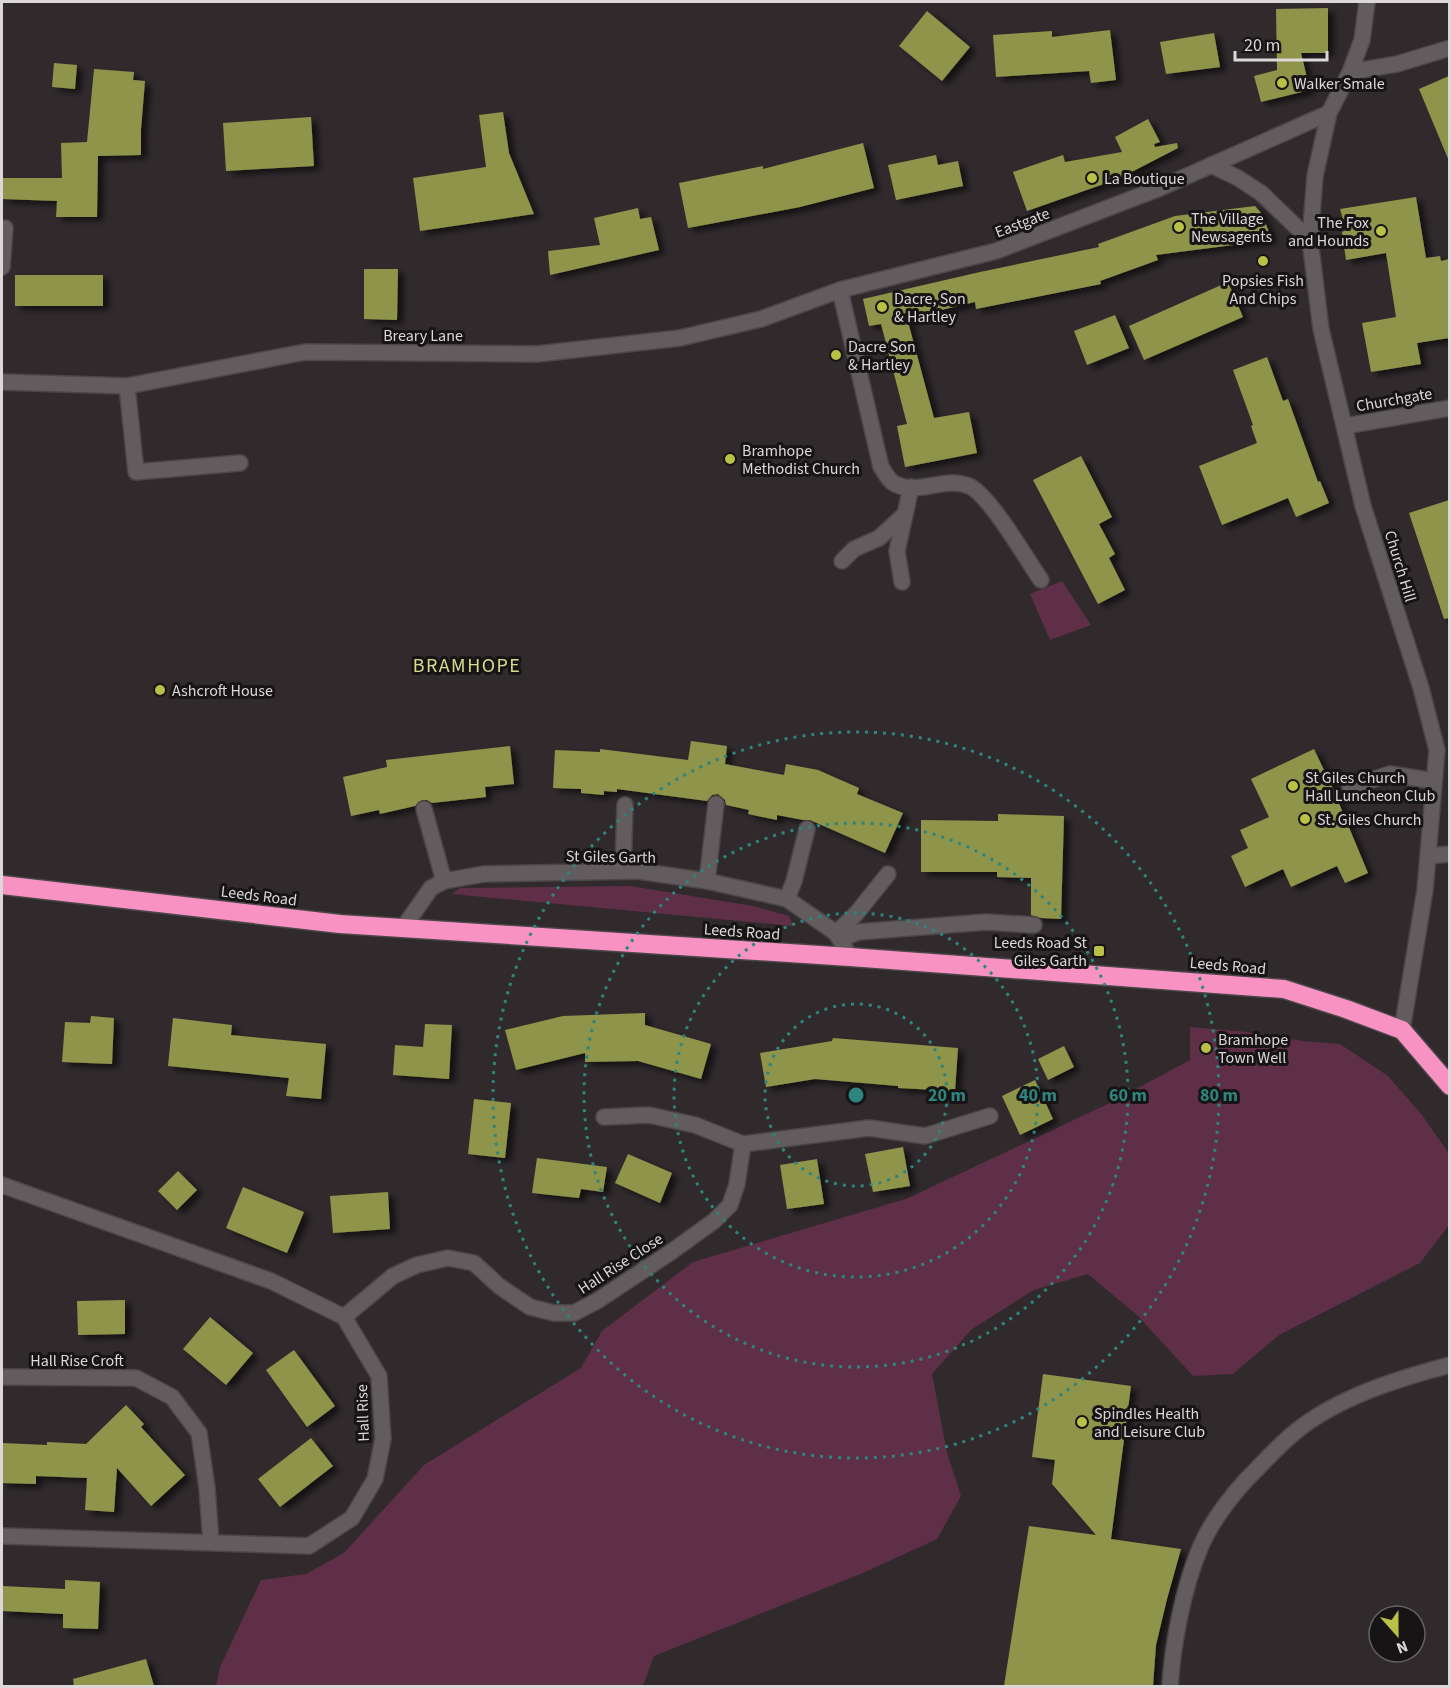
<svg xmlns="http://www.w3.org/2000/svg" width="1451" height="1688" font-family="'Source Sans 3',sans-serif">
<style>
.green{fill:#5f2f47}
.building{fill:#8e9449;filter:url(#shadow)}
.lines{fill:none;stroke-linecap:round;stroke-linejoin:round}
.minor-casing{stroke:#4b4648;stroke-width:18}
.highway-casing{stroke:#4b4648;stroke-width:21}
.minor{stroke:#625c5e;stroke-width:15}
.highway{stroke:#f892c3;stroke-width:18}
.ring{fill:none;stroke:#2e857e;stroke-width:3;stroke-dasharray:3 6}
.poi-dot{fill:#b9c046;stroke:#161415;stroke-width:2}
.labels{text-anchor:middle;stroke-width:6;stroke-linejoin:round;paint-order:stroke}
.poi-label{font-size:16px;fill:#dcd8d9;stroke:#161415;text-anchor:start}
.street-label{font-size:16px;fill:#dcd8d9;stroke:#161415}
.quarter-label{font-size:20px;letter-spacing:1.5px;fill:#d5dc8e;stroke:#161415}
.centre{fill:#2e857e;stroke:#161415;stroke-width:3}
.ring-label{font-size:18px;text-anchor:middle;font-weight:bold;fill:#2e857e;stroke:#161415;stroke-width:6;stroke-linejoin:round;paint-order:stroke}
</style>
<defs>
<filter id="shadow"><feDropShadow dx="6" dy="4" stdDeviation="3" flood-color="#0009"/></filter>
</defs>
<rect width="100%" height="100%" fill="#302a2d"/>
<!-- green -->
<g class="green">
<polygon points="1062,581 1091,625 1050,640 1030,594"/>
<polygon points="630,886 753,906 789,916 793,926 452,894 460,888"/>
<polygon points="1190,1027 1247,1032 1303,1041 1340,1044 1388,1076 1422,1115 1450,1155 1449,1225 1420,1263 1279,1335 1233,1374 1193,1376 1138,1316 1088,1274 1034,1290 972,1329 932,1374 947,1453 961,1496 937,1539 863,1573 654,1656 643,1686 216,1686 220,1667 261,1580 306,1574 344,1553 424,1465 581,1368 602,1331 693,1262 906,1199 1112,1102 1190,1060"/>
</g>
<!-- building -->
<g class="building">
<polygon points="1328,8 1328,53 1301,53 1310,90 1261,102 1254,76 1277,70 1276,9"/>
<polygon points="927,11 970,47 942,81 899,46"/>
<polygon points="1110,30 1116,80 1091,83 1089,71 996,77 993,35 1052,31 1052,37"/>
<polygon points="1214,33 1220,67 1166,74 1160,42"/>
<polygon points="54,63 77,65 75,89 52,87"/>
<polygon points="94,69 134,72 133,80 145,81 141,129 141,155 98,156 97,217 56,217 57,201 2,199 2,178 62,178 61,143 87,142"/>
<polygon points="1449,76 1449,161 1419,89"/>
<polygon points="503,112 509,153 534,214 420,231 413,178 486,167 479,115"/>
<polygon points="311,117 314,166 226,171 223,123"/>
<polygon points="1148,119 1160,142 1154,144 1155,147 1177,143 1178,148 1118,179 1027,211 1013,172 1063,155 1065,162 1122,152 1115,137"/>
<polygon points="863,143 874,188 800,207 688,228 679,183 763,166 763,169"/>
<polygon points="936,155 938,165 958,161 963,186 896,200 888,165"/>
<polygon points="1416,197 1426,258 1440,256 1441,261 1449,259 1449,338 1417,343 1421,364 1371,372 1362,323 1396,317 1386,253 1346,260 1342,232 1346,230 1340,209"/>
<polygon points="1255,206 1262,214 1272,240 1156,255 1158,260 1100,281 1101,284 976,309 975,302 907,318 934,418 969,412 977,453 905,467 897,426 907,424 881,324 869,326 863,299 980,272 1099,247 1098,244 1175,216"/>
<polygon points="638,208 640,219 651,217 659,250 550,275 548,251 600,245 594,218"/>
<polygon points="364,269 398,269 397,320 364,319"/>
<rect x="15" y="275" width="88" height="31"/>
<polygon points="1228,282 1243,317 1144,360 1129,326"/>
<polygon points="1115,315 1129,348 1087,365 1074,331"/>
<polygon points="1267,357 1283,401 1288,399 1318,482 1320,481 1329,503 1296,517 1288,498 1222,525 1199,466 1257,443 1251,426 1253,425 1233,370"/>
<polygon points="1081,456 1112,517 1099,524 1115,554 1109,558 1125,590 1098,604 1033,480"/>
<polygon points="1449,500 1449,618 1444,619 1409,513"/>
<polygon points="691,741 727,746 725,764 784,775 786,764 818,770 859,788 857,794 903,813 885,853 810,820 803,820 777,815 777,820 748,814 749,810 726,805 725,800 718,794 712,795 707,801 617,789 617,792 604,791 604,795 581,793 581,789 553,788 555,750 600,752 600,749 688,760"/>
<polygon points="510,746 514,784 485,787 486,797 432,803 427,800 422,800 415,806 380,814 379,810 351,816 343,777 387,767 386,760"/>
<polygon points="1314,749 1333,789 1368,873 1345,883 1337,866 1291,887 1283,869 1245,887 1231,856 1248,848 1240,830 1269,817 1251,779"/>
<polygon points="998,814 1064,816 1061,919 1041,918 1031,915 1031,878 997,877 997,872 921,872 921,820 998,821"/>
<polygon points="645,1013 645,1025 711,1044 701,1079 638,1061 585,1062 585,1053 516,1070 505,1030 563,1016"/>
<polygon points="91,1016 114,1018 112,1064 62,1062 65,1022 90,1023"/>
<polygon points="173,1018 232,1025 231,1035 326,1044 321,1099 286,1096 289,1078 168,1066"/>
<polygon points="425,1024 452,1025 449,1079 393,1075 395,1045 423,1047"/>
<polygon points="833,1038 958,1048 955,1091 898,1088 898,1086 815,1079 766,1087 760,1053 832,1041"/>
<polygon points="1064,1046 1074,1067 1048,1080 1038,1059"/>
<polygon points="1035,1080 1053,1119 1020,1135 1002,1096"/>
<polygon points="474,1099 511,1103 505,1158 468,1154"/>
<polygon points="903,1147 910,1186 873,1192 865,1154"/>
<polygon points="628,1154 672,1173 660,1203 615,1183"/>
<polygon points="537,1158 607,1167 603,1192 581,1189 579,1198 532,1193"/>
<polygon points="817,1159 824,1204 787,1209 780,1165"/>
<polygon points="178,1171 197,1190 177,1210 158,1191"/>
<polygon points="243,1187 304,1212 287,1253 226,1228"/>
<polygon points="388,1192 390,1229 333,1233 330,1196"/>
<polygon points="125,1300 125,1334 78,1335 77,1301"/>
<polygon points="210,1317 253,1353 226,1385 183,1349"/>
<polygon points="294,1350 335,1406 307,1427 266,1370"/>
<polygon points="1043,1374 1131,1386 1111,1539 1181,1549 1167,1599 1156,1645 1153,1686 1004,1686 1029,1526 1096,1535 1052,1484 1055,1460 1032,1457"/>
<polygon points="126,1405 144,1424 141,1427 185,1475 151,1506 117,1468 114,1512 85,1510 87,1478 36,1476 36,1484 2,1483 2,1443 47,1445 47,1442 86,1444"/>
<polygon points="311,1438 333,1466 280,1507 258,1479"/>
<polygon points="65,1580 100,1582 98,1629 63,1628 63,1614 2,1611 2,1586 65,1589"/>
<polygon points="146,1659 154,1686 74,1686 73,1679"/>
</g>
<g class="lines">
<defs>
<g id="minor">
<polyline points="1367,2 1362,40 1350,72 1329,113 1315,176 1310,240 1321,329 1363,506 1421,688 1437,750 1425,890 1402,1030"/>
<polyline points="1350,72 1397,64 1450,48"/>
<polyline points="1211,165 1238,178 1261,193 1310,240"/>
<polyline points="2,267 5,228"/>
<path d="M840,290L881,467C884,471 888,479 892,482C915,498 945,475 969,486C989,494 1027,560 1041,580"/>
<polyline points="2,382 127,386 305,352 537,354 680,338 761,319 840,290 996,251 1160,188 1329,113"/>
<polyline points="127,386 136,472 240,463"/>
<polyline points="1345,426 1450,408"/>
<polyline points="842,561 854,549 879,538 903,516"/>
<polyline points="902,582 897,551 911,487"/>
<polyline points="1350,787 1390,774 1434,781"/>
<polyline points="424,809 444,881"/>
<polyline points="1428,856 1450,854"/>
<polyline points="623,871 625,805"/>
<polyline points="707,881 716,804"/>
<polyline points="787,899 794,881 807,829"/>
<polyline points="403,928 431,888 444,881 484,874 638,871 707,881 787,899 836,933 850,957"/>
<polyline points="836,933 856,914 888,874"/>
<polyline points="840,939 858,932 986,922 1034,925"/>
<polyline points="604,1117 649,1115 695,1125 743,1144 869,1128 925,1136 990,1116"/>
<polyline points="2,1185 271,1281 344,1317 379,1376 383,1439 375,1479 352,1518 309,1546 2,1536"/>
<polyline points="344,1317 393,1276 417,1265 448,1258 474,1263 499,1286 530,1307 554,1313 574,1313 597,1301 671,1252 714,1221 730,1205 737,1184 743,1144"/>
<polyline points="2,1377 136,1378 172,1397 199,1433 207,1488 211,1542"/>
<path d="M1170,1686C1173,1643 1183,1589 1200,1548C1210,1524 1228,1500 1246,1480C1262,1464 1277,1447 1295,1432C1338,1397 1397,1379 1450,1365"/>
</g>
<polyline id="highway" points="2,885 340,924 850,957 1284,989 1346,1009 1402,1030 1450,1086"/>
</defs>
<!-- minor casing -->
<use href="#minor" class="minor-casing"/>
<!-- highway casing -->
<use href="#highway" class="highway-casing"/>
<!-- minor -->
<use href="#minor" class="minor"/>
<!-- highway -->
<use href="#highway" class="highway"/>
</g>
<!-- distance rings -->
<g class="ring">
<circle cx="856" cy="1095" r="91"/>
<circle cx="856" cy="1095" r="182"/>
<circle cx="856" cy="1095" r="272"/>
<circle cx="856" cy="1095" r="363"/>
</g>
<!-- markers -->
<g class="poi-dot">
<circle cx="1282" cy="83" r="6"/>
<circle cx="1092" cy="178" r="6"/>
<circle cx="1179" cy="227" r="6"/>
<circle cx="1381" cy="231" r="6"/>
<circle cx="1263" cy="261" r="6"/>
<circle cx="882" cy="307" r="6"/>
<circle cx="836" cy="355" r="6"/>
<circle cx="730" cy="459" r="6"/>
<circle cx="160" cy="690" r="6"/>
<circle cx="1293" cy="786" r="6"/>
<circle cx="1305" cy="819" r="6"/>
<rect x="1093" y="945" width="12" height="12" rx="3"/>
<circle cx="1206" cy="1048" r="6"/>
<circle cx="1082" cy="1422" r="6"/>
</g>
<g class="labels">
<!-- poi labels -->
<g class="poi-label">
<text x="1294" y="89">Walker Smale</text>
<text x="1104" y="184">La Boutique</text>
<text x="1191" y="224">The Village<tspan x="1191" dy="18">Newsagents</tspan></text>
<text x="1369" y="228" text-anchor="end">The Fox<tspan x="1369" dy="18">and Hounds</tspan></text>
<text x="1263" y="286" text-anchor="middle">Popsies Fish<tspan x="1263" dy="18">And Chips</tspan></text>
<text x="894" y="304">Dacre, Son<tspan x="894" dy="18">&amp; Hartley</tspan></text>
<text x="848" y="352">Dacre Son<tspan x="848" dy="18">&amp; Hartley</tspan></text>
<text x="742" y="456">Bramhope<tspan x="742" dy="18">Methodist Church</tspan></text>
<text x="172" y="696">Ashcroft House</text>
<text x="1305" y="783">St Giles Church<tspan x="1305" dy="18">Hall Luncheon Club</tspan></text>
<text x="1317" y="825">St. Giles Church</text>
<text x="1087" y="948" text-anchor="end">Leeds Road St<tspan x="1087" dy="18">Giles Garth</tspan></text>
<text x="1218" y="1045">Bramhope<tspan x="1218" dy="18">Town Well</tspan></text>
<text x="1094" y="1419">Spindles Health<tspan x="1094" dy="18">and Leisure Club</tspan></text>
</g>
<!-- street labels -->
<g class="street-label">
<text transform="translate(1022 222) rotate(-21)" y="6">Eastgate</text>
<text x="423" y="341">Breary Lane</text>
<text transform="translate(1394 399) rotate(-10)" y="6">Churchgate</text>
<text transform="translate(1401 566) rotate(73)" y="6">Church Hill</text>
<text transform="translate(611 856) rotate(1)" y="6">St Giles Garth</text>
<text transform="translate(259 895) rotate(7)" y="6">Leeds Road</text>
<text transform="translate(742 931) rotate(4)" y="6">Leeds Road</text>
<text transform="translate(1228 965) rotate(5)" y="6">Leeds Road</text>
<text transform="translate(620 1263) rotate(-33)" y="6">Hall Rise Close</text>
<text x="77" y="1366">Hall Rise Croft</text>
<text transform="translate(362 1413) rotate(-92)" y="6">Hall Rise</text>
</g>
<!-- quarter labels -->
<g class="quarter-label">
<text x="467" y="672">BRAMHOPE</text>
</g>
</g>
<circle cx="856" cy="1095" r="9" class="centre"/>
<g class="ring-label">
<text x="947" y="1101">20 m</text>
<text x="1038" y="1101">40 m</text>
<text x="1128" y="1101">60 m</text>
<text x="1219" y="1101">80 m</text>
</g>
<!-- border -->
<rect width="1451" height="1688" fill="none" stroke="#dcd8d9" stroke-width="6"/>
<!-- north arrow -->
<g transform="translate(1397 1634) rotate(159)"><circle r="28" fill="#161415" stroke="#656263" stroke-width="1.5"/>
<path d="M0-4.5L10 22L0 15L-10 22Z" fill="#b9c046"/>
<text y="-9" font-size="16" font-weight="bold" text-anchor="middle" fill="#dcd8d9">N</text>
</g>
<!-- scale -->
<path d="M1235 51v9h92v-9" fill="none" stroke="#dcd8d9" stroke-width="3"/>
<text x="1244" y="51" font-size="18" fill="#dcd8d9" stroke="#161415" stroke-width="4.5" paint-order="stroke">20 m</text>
</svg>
